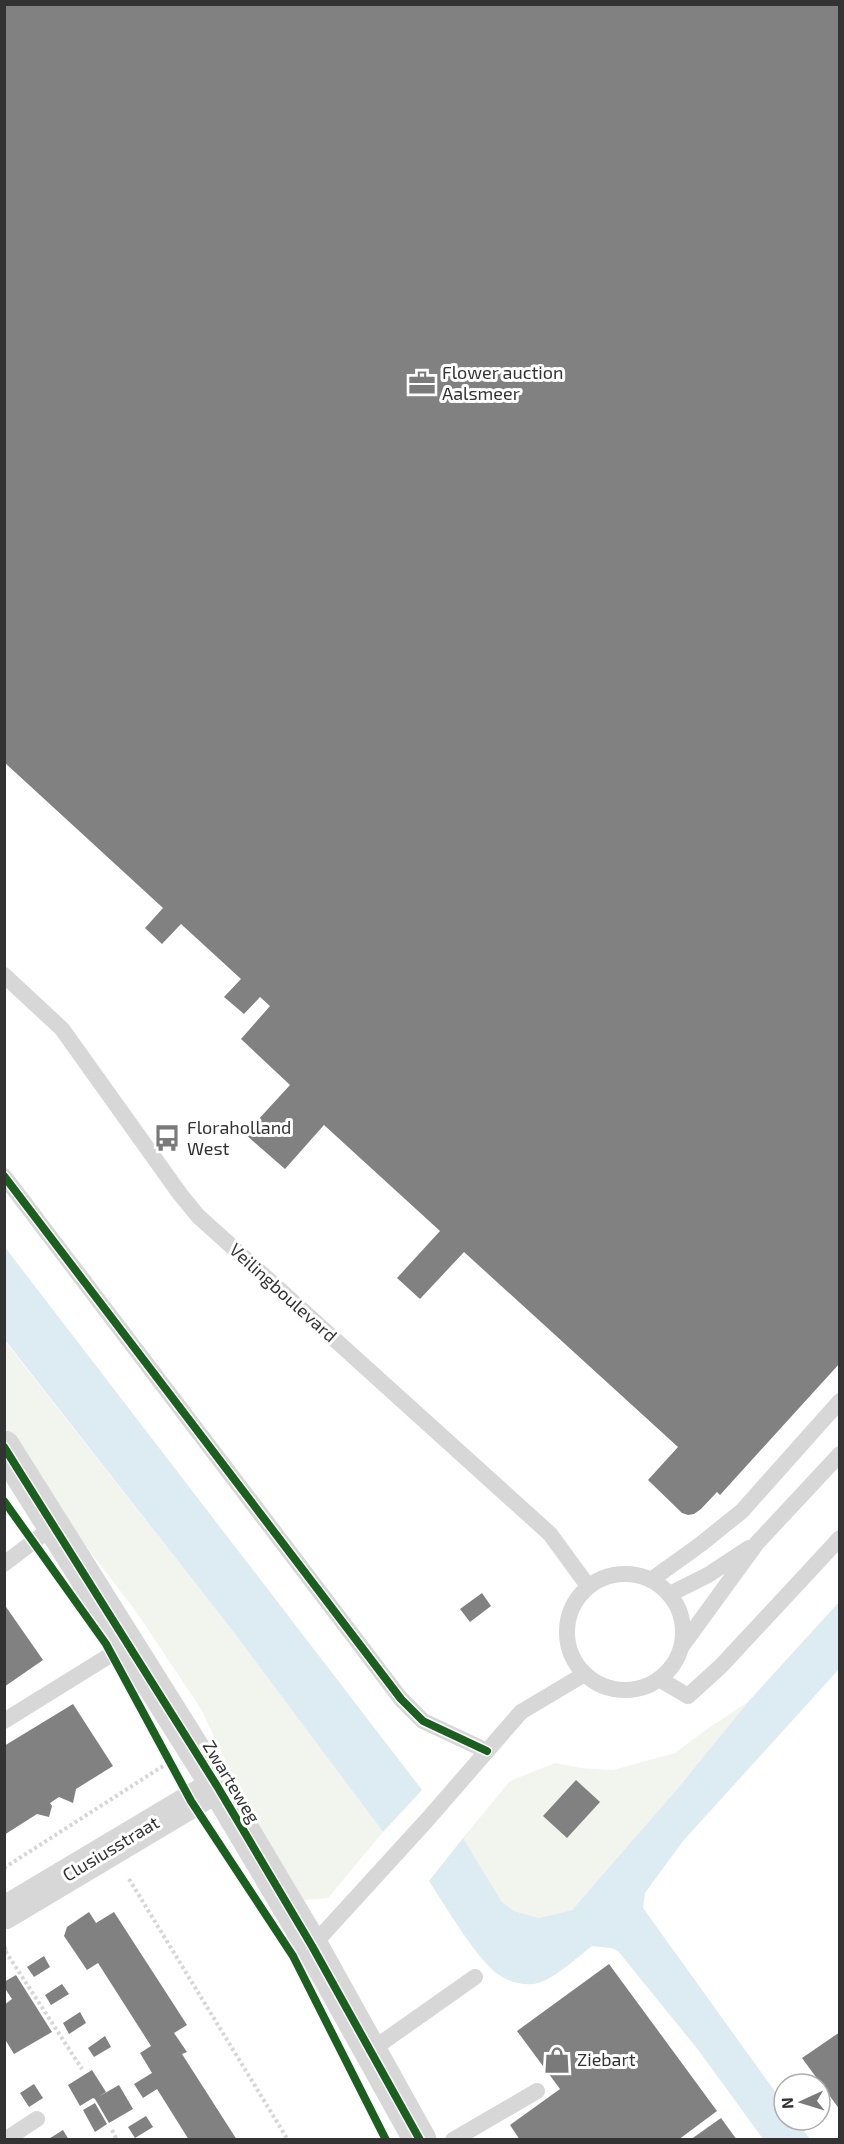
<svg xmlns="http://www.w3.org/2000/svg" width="844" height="2144" font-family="'Exo 2',sans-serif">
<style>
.green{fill:#f1f5ed}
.water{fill:#ddebf3}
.building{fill:#818181}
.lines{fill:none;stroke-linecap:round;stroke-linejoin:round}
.path{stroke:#d6d6d6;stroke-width:4;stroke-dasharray:3 3;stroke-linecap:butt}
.service{stroke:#d7d7d7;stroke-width:16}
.minor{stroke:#d7d7d7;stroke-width:33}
.tertiary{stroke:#d7d7d7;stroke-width:33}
.cycleway-casing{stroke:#fff;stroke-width:11}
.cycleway{stroke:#1b5e20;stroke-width:8}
.labels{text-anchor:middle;stroke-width:6;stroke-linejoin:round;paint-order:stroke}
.poi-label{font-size:18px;fill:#333;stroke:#fff;text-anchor:start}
.street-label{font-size:18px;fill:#333;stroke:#fff}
</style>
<rect width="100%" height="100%" fill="#fff"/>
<!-- green -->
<g class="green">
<polygon points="4,1340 232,1630 383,1832 328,1898 304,1900 244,1799 201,1709 135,1610 5,1441"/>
<polygon points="748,1702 678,1788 572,1910 539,1918 514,1911 502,1902 463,1838 510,1781 555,1763 581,1768 613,1770 675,1753 710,1727"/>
</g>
<!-- water -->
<g class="water">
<polygon points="4,1246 422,1790 383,1832 232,1630 5,1340"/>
<path d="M839,1602V1669L683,1841L645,1893L643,1908L784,2104V2120H796L810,2139H763L699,2051L618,1951L611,1948L592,1946C579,1956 554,1979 538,1983C527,1986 512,1983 502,1977C479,1964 445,1905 429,1881L463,1838L502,1902L514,1911L539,1918L572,1910L678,1788L748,1702Z"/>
</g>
<!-- building -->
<g class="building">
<polygon points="4,4 840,4 840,1363 720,1495 717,1492 701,1509 694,1514 688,1515 682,1513 648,1480 678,1447 464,1252 420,1299 397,1278 440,1231 324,1125 285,1169 245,1134 290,1085 241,1039 270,1006 260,997 244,1014 224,997 241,979 181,924 162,944 145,928 163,908 4,762"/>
<polygon points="482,1593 491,1606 470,1622 460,1609"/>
<polygon points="4,1604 43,1660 4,1687"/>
<polygon points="73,1704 113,1766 76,1789 73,1803 59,1797 50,1803 52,1806 49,1817 37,1814 4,1835 4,1746"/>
<polygon points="576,1780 600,1802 567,1838 543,1816"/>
<polygon points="89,1912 96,1923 114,1912 187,2025 174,2033 187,2052 182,2054 237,2140 189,2140 157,2089 143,2098 134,2084 152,2073 140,2053 151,2046 98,1963 87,1970 64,1936 67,1927"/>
<polygon points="44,1956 50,1967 34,1977 27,1967"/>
<polygon points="609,1964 717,2111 678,2140 520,2140 510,2125 560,2089 517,2031"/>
<polygon points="16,1975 52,2032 14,2054 6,2041 4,2042 4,2005 12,1999 4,1987 4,1982"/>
<polygon points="62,1984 69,1994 51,2005 45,1995"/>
<polygon points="80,2012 86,2023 69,2034 63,2023"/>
<polygon points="840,2032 840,2110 802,2058"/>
<polygon points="105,2036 111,2047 94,2057 88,2048"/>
<polygon points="92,2070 106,2092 98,2097 119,2085 133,2109 109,2123 95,2099 93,2098 80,2106 68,2085"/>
<polygon points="34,2084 43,2098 29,2107 20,2093"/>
<polygon points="95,2103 107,2124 95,2132 83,2110"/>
<polygon points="146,2116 153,2127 135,2138 128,2127"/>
<polygon points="721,2118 737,2140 690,2140"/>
<polygon points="63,2130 69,2140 47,2140"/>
</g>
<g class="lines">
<!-- path -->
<g class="path">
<polyline points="4,1868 163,1766"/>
<polyline points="129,1879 288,2140"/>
<polyline points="7,1948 4,1949 82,2069"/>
<polyline points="112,2130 117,2140"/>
</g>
<!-- service -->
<g class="service">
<polyline points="4,975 62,1029 180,1194 198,1216 550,1534 588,1586"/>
<polyline points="4,1176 401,1699 423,1721 487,1751"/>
<polyline points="4,1564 54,1526"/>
<circle cx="625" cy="1632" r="58"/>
<polyline points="651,1580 701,1544 742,1511 840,1401"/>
<polyline points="670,1594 708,1575 749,1548"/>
<polyline points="682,1646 757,1543 840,1454"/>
<polyline points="659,1679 688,1696 721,1666 840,1538"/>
<polyline points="4,1721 112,1654"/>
<polyline points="312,1946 427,1820 521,1712 583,1675"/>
<polyline points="370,2051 475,1977"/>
<polyline points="5,2140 37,2119"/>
<polyline points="453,2140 537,2091"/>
</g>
<!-- minor -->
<polyline class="minor" points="4,1913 217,1786"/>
<!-- tertiary -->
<polyline class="tertiary" points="4,1447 217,1786 312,1946 420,2140"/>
<defs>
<g id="cycleway">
<polyline points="4,1176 401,1699 423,1721 487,1751"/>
<polyline points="4,1447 217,1786 312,1946 420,2140"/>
<polyline points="4,1501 106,1644 191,1801 293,1956 386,2140"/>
</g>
</defs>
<!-- cycleway casing -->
<use href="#cycleway" class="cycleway-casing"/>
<!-- cycleway -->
<use href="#cycleway" class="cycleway"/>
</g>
<!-- icons -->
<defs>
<symbol id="office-bare" viewBox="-9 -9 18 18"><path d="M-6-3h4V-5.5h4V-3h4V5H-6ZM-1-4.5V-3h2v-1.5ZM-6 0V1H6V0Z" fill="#7a7a7a" stroke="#fff" stroke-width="2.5" paint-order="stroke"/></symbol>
<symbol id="bus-bare" viewBox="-9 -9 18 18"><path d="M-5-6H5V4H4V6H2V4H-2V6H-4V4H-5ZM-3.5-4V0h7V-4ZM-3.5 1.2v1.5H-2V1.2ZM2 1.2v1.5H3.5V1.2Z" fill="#7a7a7a" stroke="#fff" stroke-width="2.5" paint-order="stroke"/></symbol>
<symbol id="shop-bare" viewBox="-9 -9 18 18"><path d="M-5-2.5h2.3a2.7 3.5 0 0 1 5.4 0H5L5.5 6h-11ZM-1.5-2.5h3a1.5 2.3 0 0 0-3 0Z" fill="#7a7a7a" stroke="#fff" stroke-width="2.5" paint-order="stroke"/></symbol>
</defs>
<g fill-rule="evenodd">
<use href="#office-bare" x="403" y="364" width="38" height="38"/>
<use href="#bus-bare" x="148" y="1119" width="38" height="38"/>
<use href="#shop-bare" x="538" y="2041" width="38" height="38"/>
</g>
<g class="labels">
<!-- poi labels -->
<g class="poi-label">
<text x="442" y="379">Flower auction<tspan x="442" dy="21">Aalsmeer</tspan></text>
<text x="187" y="1134">Floraholland<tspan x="187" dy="21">West</tspan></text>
<text x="577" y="2066">Ziebart</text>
</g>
<!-- street labels -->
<g class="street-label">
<text transform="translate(283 1293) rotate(42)" y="6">Veilingboulevard</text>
<text transform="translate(231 1782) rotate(59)" y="6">Zwarteweg</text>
<text transform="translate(111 1849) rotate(-31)" y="6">Clusiusstraat</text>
</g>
</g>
<!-- border -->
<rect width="844" height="2144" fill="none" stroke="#333333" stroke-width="12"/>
<!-- north arrow -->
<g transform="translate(802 2102) rotate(266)"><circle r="28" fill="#ffffff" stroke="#adadad" stroke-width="1.5"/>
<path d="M0-4.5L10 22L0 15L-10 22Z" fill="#7a7a7a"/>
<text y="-9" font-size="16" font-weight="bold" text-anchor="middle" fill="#333333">N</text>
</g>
</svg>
